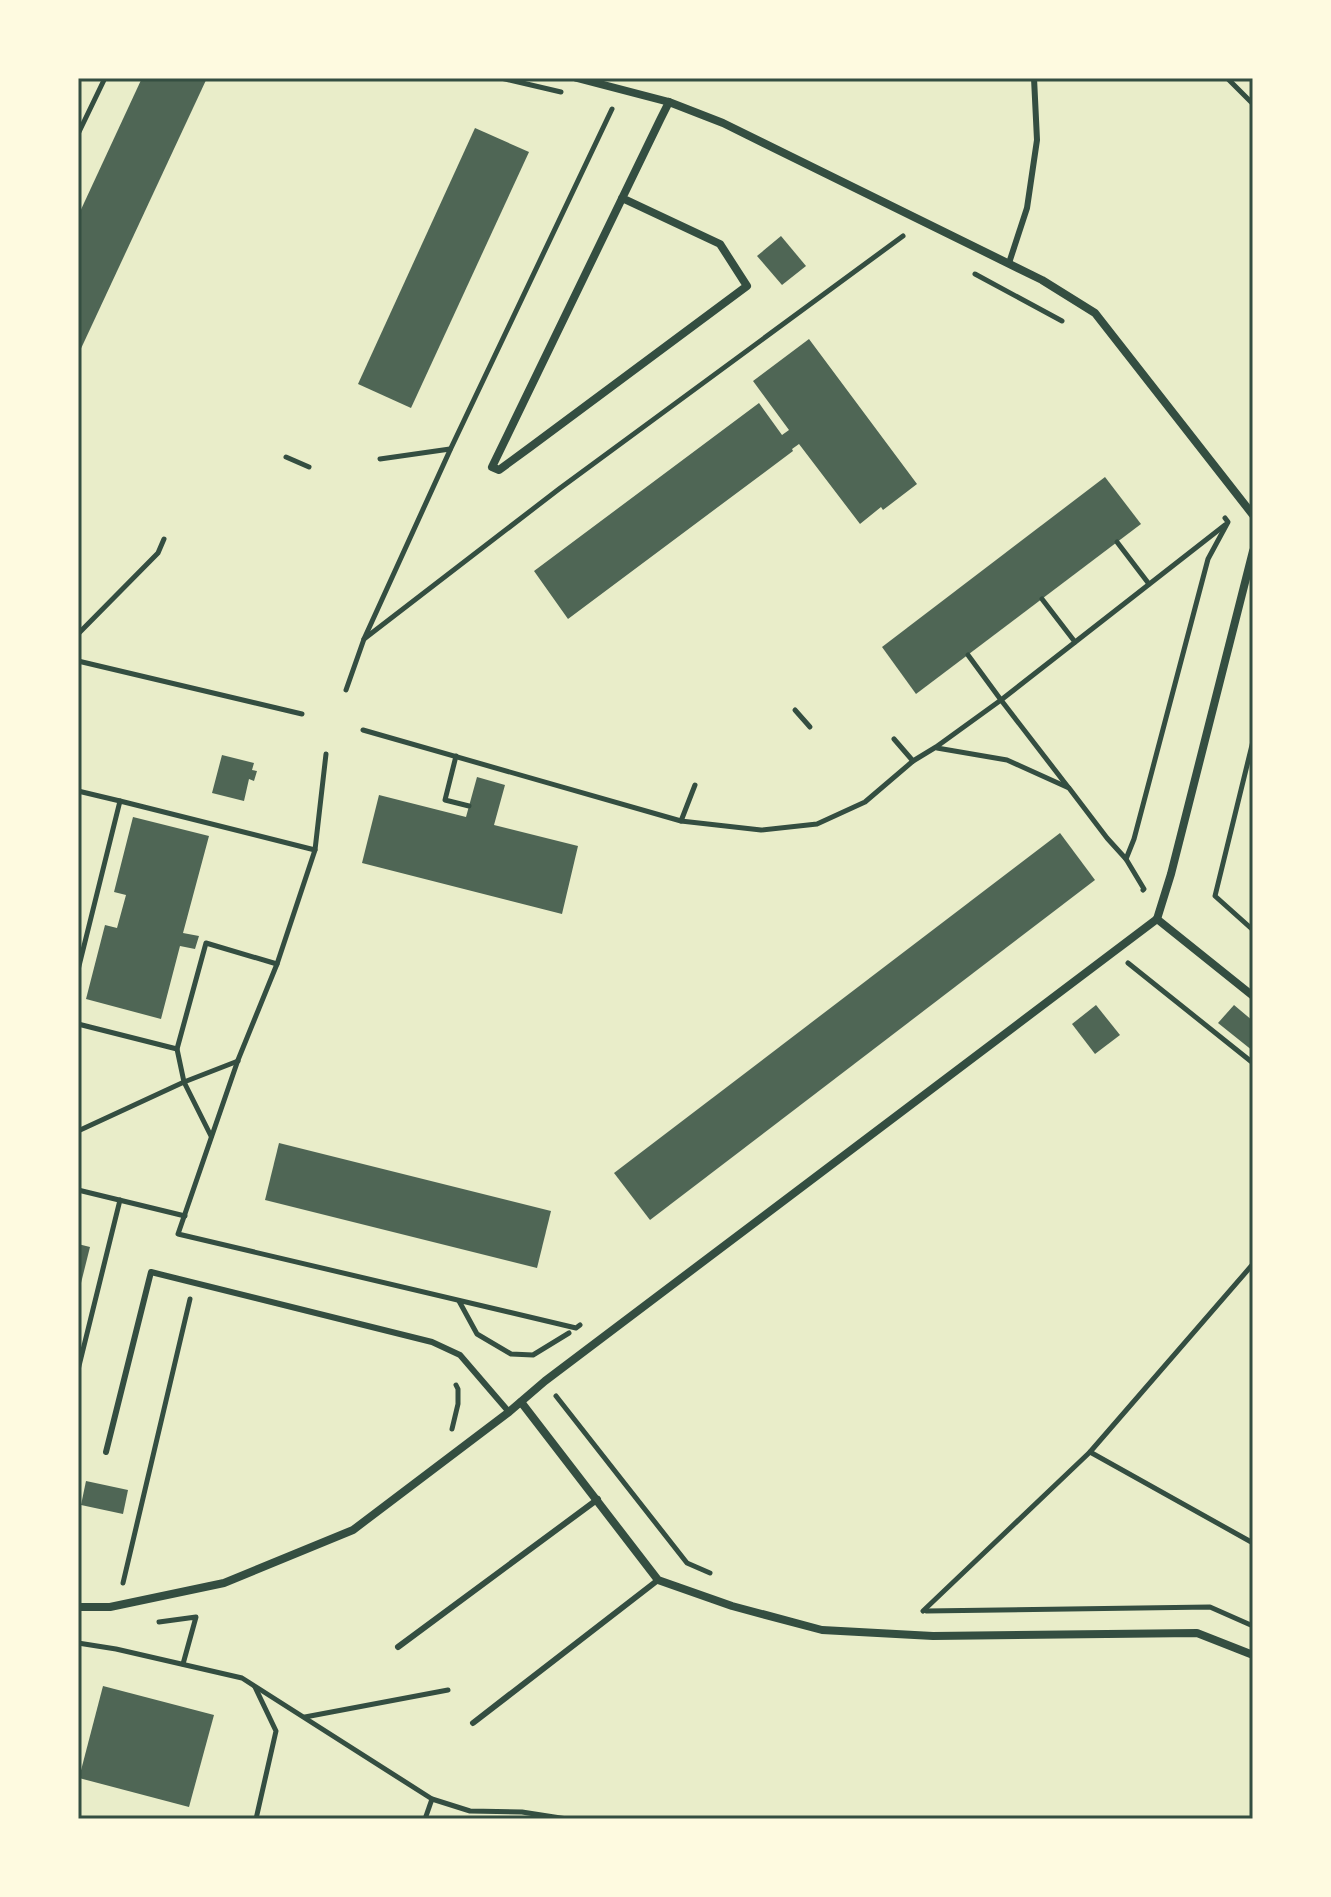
<svg xmlns="http://www.w3.org/2000/svg" width="1331" height="1897" font-family="Figtree,sans-serif">
<style>
.building{fill:#4f6655}
.lines{fill:none;stroke-linecap:round;stroke-linejoin:round}
.path{stroke:#344e41;stroke-width:5}
.service{stroke:#344e41;stroke-width:6}
.minor{stroke:#344e41;stroke-width:8}
.neatline{fill:none;stroke:#344e41;stroke-width:3}
</style>
<rect width="100%" height="100%" fill="#e9edc9"/>
<!-- building -->
<g class="building">
<polygon points="142,78 207,78 78,355 78,216"/>
<polygon points="475,128 529,152 411,408 358,384"/>
<polygon points="781,236 806,266 782,285 757,256"/>
<polygon points="809,339 917,484 883,510 881,507 860,524 799,444 792,449 793,451 568,619 534,571 759,403 782,435 789,430 753,381"/>
<polygon points="1105,477 1141,524 916,694 882,647"/>
<polygon points="222,755 254,763 252,770 257,771 254,781 249,779 244,801 212,793"/>
<polygon points="477,777 505,785 494,825 578,846 562,914 362,863 379,795 466,817"/>
<polygon points="133,817 209,836 183,933 199,936 195,949 180,946 161,1019 86,999 105,925 117,928 126,895 114,892"/>
<polygon points="1060,833 1095,880 650,1220 614,1173"/>
<polygon points="1096,1005 1120,1035 1095,1054 1072,1024"/>
<polygon points="1234,1005 1253,1021 1253,1051 1218,1023"/>
<polygon points="279,1143 551,1211 537,1268 265,1200"/>
<polygon points="78,1244 90,1247 79,1291 78,1291"/>
<polygon points="86,1481 128,1490 123,1514 81,1505"/>
<polygon points="103,1686 214,1715 189,1807 79,1778"/>
</g>
<g class="lines">
<!-- path -->
<g class="path">
<polyline points="501,78 561,92"/>
<polyline points="1227,78 1253,104"/>
<polyline points="78,134 105,78"/>
<polyline points="975,274 1062,321"/>
<polyline points="286,457 309,467"/>
<polyline points="380,459 450,449"/>
<polyline points="1117,542 1149,584"/>
<polyline points="1042,599 1075,642"/>
<polyline points="78,634 158,553 164,539"/>
<polyline points="364,639 559,489 903,236"/>
<polyline points="968,655 1001,700 1068,787"/>
<polyline points="78,661 302,714"/>
<polyline points="346,690 364,639 451,448 612,109"/>
<polyline points="795,710 810,727"/>
<polyline points="363,730 681,821 761,830 817,824 865,802 913,761 936,747 1001,700 1225,525"/>
<polyline points="894,739 913,761"/>
<polyline points="1253,741 1215,896 1253,930"/>
<polyline points="937,748 1007,760 1069,788 1107,838 1126,859"/>
<polyline points="326,754 315,850 277,964 238,1060 178,1234 576,1328 580,1325"/>
<polyline points="456,756 445,800 469,806"/>
<polyline points="78,791 120,801"/>
<polyline points="681,821 695,785"/>
<polyline points="1143,890 1144,889 1126,859 1134,839 1208,559 1228,522 1225,518"/>
<polyline points="1128,963 1253,1063"/>
<polyline points="78,970 120,801 315,850"/>
<polyline points="78,1024 177,1049 184,1082 211,1136"/>
<polyline points="177,1049 206,943 277,964"/>
<polyline points="78,1131 184,1082 238,1061"/>
<polyline points="78,1190 185,1216"/>
<polyline points="459,1301 477,1334 511,1354 533,1355 569,1333"/>
<polyline points="78,1370 120,1200"/>
<polyline points="556,1396 687,1563 710,1573"/>
<polyline points="452,1429 458,1404 458,1389 456,1385"/>
<polyline points="1090,1452 1253,1543"/>
<polyline points="123,1583 190,1299"/>
<polyline points="923,1611 1090,1452 1253,1264"/>
<polyline points="926,1611 1210,1607 1253,1626"/>
<polyline points="159,1622 196,1617 183,1664"/>
<polyline points="78,1643 116,1649 242,1678 432,1799 470,1811 522,1812 567,1819"/>
<polyline points="255,1687 276,1731 256,1819"/>
<polyline points="305,1717 448,1690"/>
<polyline points="425,1819 432,1799"/>
</g>
<!-- service -->
<g class="service">
<polyline points="1009,263 1027,208 1037,140 1034,78"/>
<polyline points="106,1452 151,1272 432,1342 460,1355 509,1412"/>
<polyline points="398,1647 598,1499"/>
<polyline points="473,1723 658,1580"/>
</g>
<!-- minor -->
<g class="minor">
<polyline points="577,78 669,102 723,123 1042,280 1095,313 1253,515"/>
<polyline points="622,198 720,244 747,286 529,448 499,470 492,467 660,120 669,102"/>
<polyline points="1157,919 1171,874 1253,551"/>
<polyline points="1157,919 1253,996"/>
<polyline points="521,1402 658,1580 732,1606 822,1630 933,1636 1197,1633 1253,1655"/>
<polyline points="78,1607 110,1607 224,1583 353,1530 509,1412 545,1381 1157,919"/>
</g>
</g>
<!-- border -->
<rect width="1331" height="1897" fill="none" stroke="#fefae0" stroke-width="160"/>
<rect x="80" y="80" width="1171" height="1737" class="neatline"/>
</svg>
